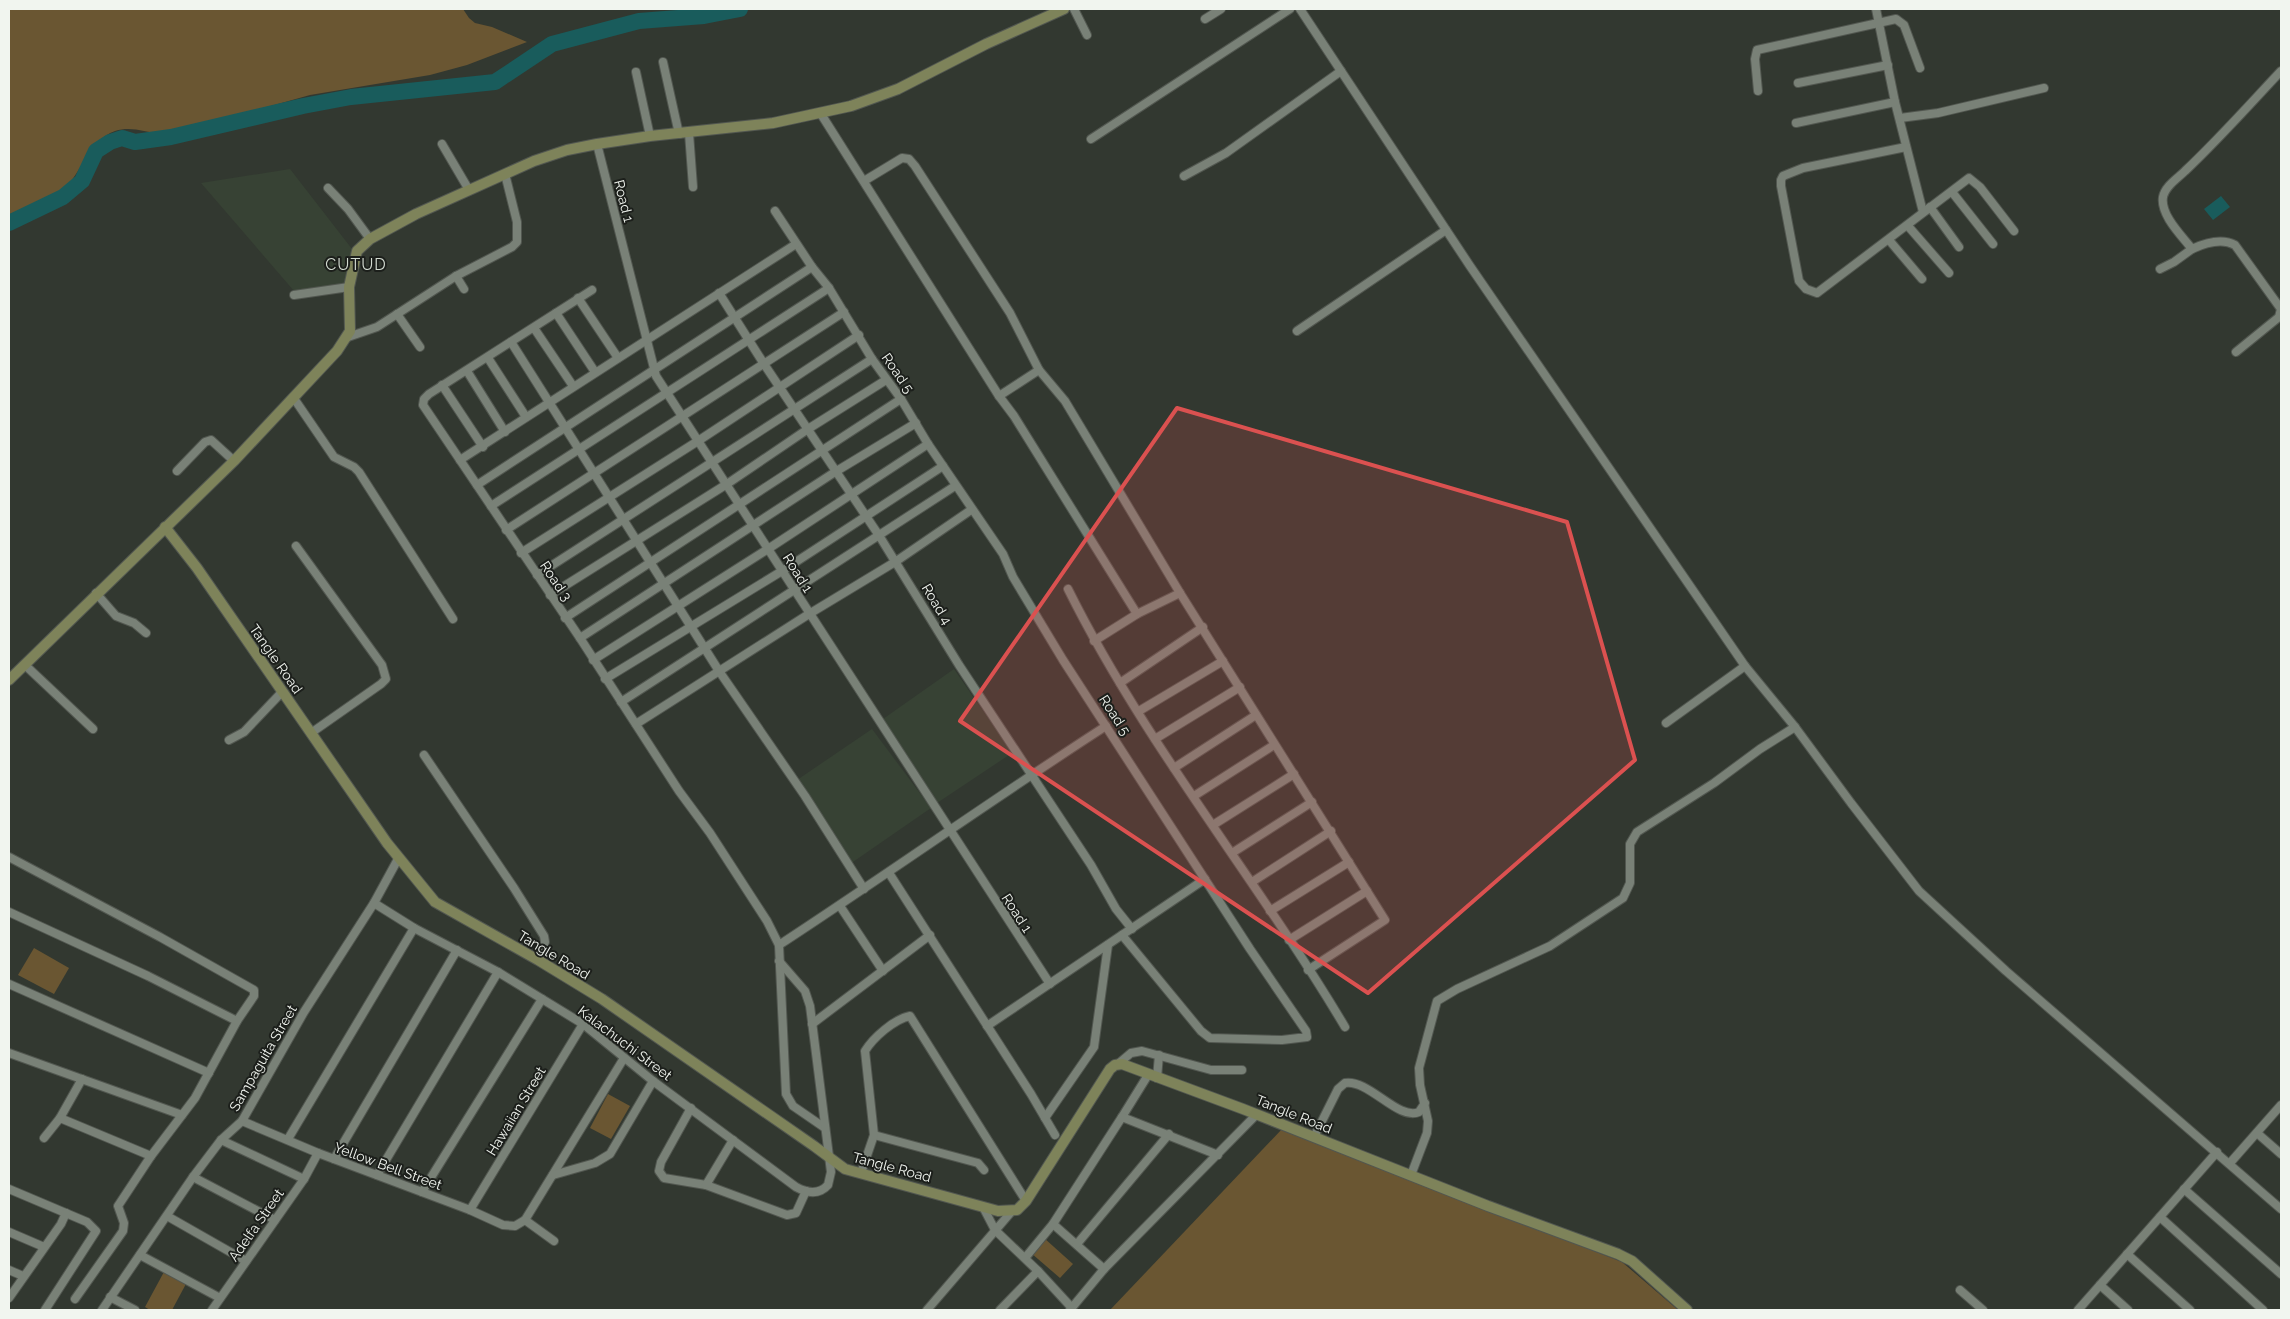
<svg xmlns="http://www.w3.org/2000/svg" width="2290" height="1319" font-family="Raleway,sans-serif">
<style>
.built{fill:#374234}
.green{fill:#6a5632}
.water{fill:#195c5c}
.lines{fill:none;stroke-linecap:round;stroke-linejoin:round}
.river{stroke:#195c5c;stroke-width:16}
.street-casing{stroke:#525750;stroke-width:10}
.secondary-casing{stroke:#525750;stroke-width:12}
.street{stroke:#798177;stroke-width:8}
.secondary{stroke:#7e835a;stroke-width:10}
.marked{fill:#db5150;fill-opacity:0.2;stroke:#db5150;stroke-width:4;stroke-linejoin:round}
.labels{text-anchor:middle;stroke-width:4;stroke-linejoin:round;paint-order:stroke}
.street-label{font-size:14px;fill:#f1f5ef;stroke:#1c1f1b}
.quarter-label{font-size:16px;letter-spacing:1px;fill:#d3dbd1;stroke:#1c1f1b}
</style>
<rect width="100%" height="100%" fill="#323830"/>
<!-- built -->
<g class="built">
<polygon points="290,169 352,249 347,287 294,291 201,183"/>
<polygon points="954,669 1012,753 937,803 883,719"/>
<polygon points="872,729 931,808 850,864 797,780"/>
</g>
<!-- green -->
<g class="green">
<path d="M9,9H463L469,18L475,23L492,27L527,42L467,65L430,75L310,95L179,132C173,132 166,134 160,134C145,132 131,126 115,131C88,141 83,172 63,190C48,203 27,211 9,218Z"/>
<polygon points="34,948 69,968 54,994 18,975"/>
<polygon points="608,1094 630,1106 611,1139 590,1128"/>
<polygon points="1282,1129 1622,1262 1678,1310 1110,1310"/>
<polygon points="1044,1238 1073,1264 1060,1278 1031,1253"/>
<polygon points="165,1270 187,1282 172,1310 150,1310 145,1307"/>
</g>
<!-- water -->
<polygon class="water" points="2221,196 2230,207 2213,220 2204,209"/>
<g class="lines">
<!-- river -->
<polyline class="river" points="9,223 63,197 82,181 96,151 110,142 122,138 135,142 171,137 303,106 351,97 495,82 552,44 639,21 704,16 740,9"/>
<defs>
<g id="street">
<polyline points="1074,9 1087,35"/>
<polyline points="1300,9 1470,266 1745,666 1795,727 1851,803 1919,891 2006,971 2281,1209"/>
<polyline points="1876,9 1895,102 1923,212"/>
<polyline points="1205,19 1221,9"/>
<polyline points="663,62 679,134"/>
<polyline points="636,72 650,136"/>
<polyline points="1798,83 1888,65"/>
<polyline points="1758,91 1755,59 1757,50 1896,19 1904,25 1920,68"/>
<polyline points="821,114 999,396 1014,416 1137,614"/>
<polyline points="1900,118 1938,113 2044,88"/>
<polyline points="1796,123 1895,102"/>
<polyline points="689,133 693,187"/>
<polyline points="1091,139 1290,9"/>
<polyline points="442,144 469,190"/>
<polyline points="597,144 656,376 1050,984"/>
<polyline points="1906,147 1803,168 1783,176 1781,180 1781,186 1799,281 1806,289 1817,293 1969,178 1980,187 2014,231"/>
<polyline points="1184,176 1226,153 1341,71"/>
<polyline points="864,181 902,158 909,159 915,166 1010,313 1039,370 1065,401 1180,593 1385,920 1308,970"/>
<polyline points="328,188 348,209 370,239"/>
<polyline points="1952,192 1993,244"/>
<polyline points="1930,207 1959,247"/>
<polyline points="775,211 812,267 829,288 872,359 901,399 928,444 1003,554 1013,577 1063,660 1250,949 1306,1031 1307,1037 1282,1040 1210,1038 1201,1031 1122,935"/>
<polyline points="1908,226 1949,273"/>
<polyline points="1889,240 1922,279"/>
<polyline points="2160,269 2174,262 2192,249"/>
<polyline points="456,276 464,289"/>
<polyline points="592,290 429,394 424,399 423,405 580,638 679,791 710,833 767,921 779,945 786,1094 793,1106 825,1128"/>
<polyline points="719,293 764,364 880,537 959,665 1091,865 1116,909 1132,929"/>
<polyline points="294,295 349,287"/>
<polyline points="578,298 618,358"/>
<polyline points="556,313 595,372"/>
<polyline points="397,314 420,347"/>
<polyline points="534,328 573,386"/>
<polyline points="1297,331 1446,230"/>
<polyline points="348,337 377,327 456,276 512,247 517,242 517,222 505,174"/>
<polyline points="511,342 719,671 805,796 864,889"/>
<path d="M2236,352L2279,317L2281,309L2235,245C2222,238 2205,243 2192,249C2182,236 2160,215 2163,197C2165,186 2178,178 2185,171C2219,139 2250,104 2281,71"/>
<polyline points="488,358 526,417"/>
<polyline points="467,371 505,432"/>
<polyline points="442,385 483,447"/>
<polyline points="999,396 1039,370"/>
<polyline points="293,397 334,457 354,467 359,472 453,619"/>
<polyline points="460,460 796,244"/>
<polyline points="177,471 205,442 211,440 234,461"/>
<polyline points="477,485 812,267"/>
<polyline points="491,506 829,288"/>
<polyline points="506,530 844,312"/>
<polyline points="296,546 382,665 386,679 381,684 311,733"/>
<polyline points="521,553 698,441 859,335"/>
<polyline points="537,575 872,359"/>
<path d="M1068,589C1145,744 1257,879 1345,1027"/>
<polyline points="96,593 116,616 134,623 146,633"/>
<polyline points="550,595 727,484 808,429 886,380"/>
<polyline points="565,618 901,399"/>
<polyline points="580,638 835,472 916,423"/>
<polyline points="1094,641 1137,614 1180,593"/>
<polyline points="593,660 768,549 928,444"/>
<polyline points="25,665 93,729"/>
<polyline points="605,679 782,571 943,466"/>
<polyline points="1120,683 1203,627"/>
<polyline points="621,702 955,486"/>
<polyline points="1139,711 1223,661"/>
<polyline points="1666,723 1745,666"/>
<polyline points="636,724 809,614 895,562 971,510"/>
<polyline points="1155,739 1240,687"/>
<polyline points="229,740 244,732 282,692"/>
<polyline points="424,755 514,888 544,936 545,942 538,960"/>
<polyline points="1174,768 1256,715"/>
<polyline points="1194,796 1274,745"/>
<polyline points="1213,825 1294,774"/>
<polyline points="1232,853 1312,802"/>
<polyline points="9,857 160,937 254,990 254,996 237,1021 195,1098 151,1156 118,1206 124,1223 123,1231 75,1299"/>
<polyline points="889,873 1031,1094 1055,1135"/>
<polyline points="1252,882 1331,831"/>
<path d="M374,903L414,928L498,972L583,1024L653,1081L796,1187C807,1193 819,1195 828,1185L831,1172L810,1006L805,991L779,961"/>
<polyline points="840,906 883,971"/>
<polyline points="1270,911 1349,862"/>
<polyline points="9,912 148,976 237,1021"/>
<polyline points="1289,940 1367,891"/>
<path d="M779,945C889,873 996,797 1106,726"/>
<polyline points="9,984 209,1073"/>
<polyline points="812,1024 930,935"/>
<polyline points="987,1026 1205,879"/>
<polyline points="9,1053 182,1115"/>
<polyline points="1118,1064 1131,1053 1142,1051 1211,1070 1242,1070"/>
<polyline points="1157,1078 1159,1055"/>
<polyline points="691,1108 661,1162 659,1171 664,1178 706,1185 787,1215 796,1213 806,1191"/>
<polyline points="1122,1117 1148,1075"/>
<polyline points="60,1118 82,1079"/>
<polyline points="1045,1118 1094,1047 1108,945"/>
<polyline points="242,1121 318,1153 470,1210 503,1225 515,1226 525,1220 624,1058"/>
<polyline points="2257,1133 2281,1154"/>
<polyline points="874,1135 978,1163 984,1170"/>
<path d="M1314,1137L1338,1089L1345,1083C1369,1079 1398,1121 1419,1112L1425,1103"/>
<polyline points="44,1138 60,1118 151,1156"/>
<polyline points="288,1139 414,928"/>
<polyline points="221,1140 304,1179"/>
<polyline points="334,1159 457,950"/>
<polyline points="2230,1163 2281,1105"/>
<path d="M861,1173L874,1135L865,1051C873,1038 894,1019 910,1016L1026,1201"/>
<polyline points="377,1175 498,972"/>
<polyline points="553,1175 595,1163 610,1154 653,1081"/>
<polyline points="1411,1175 1427,1133 1428,1121 1420,1085 1419,1068 1437,1001 1457,989 1550,946 1623,898 1630,883 1630,844 1637,832 1714,783 1760,749 1795,727"/>
<polyline points="193,1177 275,1220"/>
<polyline points="706,1185 733,1140"/>
<polyline points="9,1189 87,1222 96,1231 45,1310"/>
<polyline points="2184,1189 2281,1274"/>
<polyline points="422,1192 542,999"/>
<polyline points="983,1207 995,1230 1038,1271 1072,1308"/>
<polyline points="470,1210 583,1024"/>
<polyline points="167,1216 246,1261"/>
<polyline points="2160,1217 2263,1310"/>
<polyline points="525,1220 554,1241"/>
<polyline points="1053,1224 1104,1269"/>
<polyline points="9,1232 44,1247"/>
<polyline points="1077,1244 1169,1134"/>
<polyline points="2127,1254 2190,1310"/>
<polyline points="140,1255 220,1298"/>
<polyline points="1025,1258 1053,1224 1122,1117 1218,1155"/>
<polyline points="9,1270 23,1276"/>
<polyline points="2100,1285 2128,1310"/>
<polyline points="1960,1290 1983,1310"/>
<polyline points="110,1297 135,1310"/>
<polyline points="9,1298 61,1224 66,1213"/>
<polyline points="102,1310 193,1177 221,1140 242,1121 304,1012 374,903 398,859"/>
<polyline points="212,1310 304,1179 318,1153"/>
<polyline points="927,1310 1012,1211"/>
<polyline points="1000,1310 1038,1271"/>
<polyline points="1070,1310 1104,1269 1257,1114"/>
<polyline points="2078,1310 2217,1152"/>
</g>
<g id="secondary">
<polyline points="165,527 197,568 387,843 435,902 538,960 602,999 814,1146 845,1169 998,1211 1017,1210 1026,1201 1110,1069 1115,1065 1122,1064 1243,1109 1488,1206 1618,1254 1632,1261 1687,1310"/>
<polyline points="9,680 234,461 337,351 350,331 349,287 357,251 370,239 416,214 534,161 567,150 597,144 650,136 773,123 851,106 898,89 986,44 1064,9"/>
</g>
</defs>
<!-- street casing -->
<use href="#street" class="street-casing"/>
<!-- secondary casing -->
<use href="#secondary" class="secondary-casing"/>
<!-- street -->
<use href="#street" class="street"/>
<!-- secondary -->
<use href="#secondary" class="secondary"/>
</g>
<!-- marked area -->
<path class="marked" d="M1177,408L1567,522L1635,760L1368,993L960,721Z"/>
<g class="labels">
<!-- street labels -->
<g class="street-label">
<text transform="translate(624 201) rotate(76)" y="5">Road 1</text>
<text transform="translate(898 373) rotate(55)" y="5">Road 5</text>
<text transform="translate(798 573) rotate(58)" y="5">Road 1</text>
<text transform="translate(556 581) rotate(56)" y="5">Road 3</text>
<text transform="translate(937 604) rotate(59)" y="5">Road 4</text>
<text transform="translate(276 659) rotate(55)" y="5">Tangle Road</text>
<text transform="translate(1115 715) rotate(57)" y="5">Road 5</text>
<text transform="translate(1017 913) rotate(57)" y="5">Road 1</text>
<text transform="translate(554 955) rotate(31)" y="5">Tangle Road</text>
<text transform="translate(625 1043) rotate(37)" y="5">Kalachuchi Street</text>
<text transform="translate(263 1058) rotate(-60)" y="5">Sampaguita Street</text>
<text transform="translate(516 1111) rotate(-59)" y="5">Hawaiian Street</text>
<text transform="translate(1294 1114) rotate(22)" y="5">Tangle Road</text>
<text transform="translate(388 1166) rotate(20)" y="5">Yellow Bell Street</text>
<text transform="translate(892 1167) rotate(15)" y="5">Tangle Road</text>
<text transform="translate(256 1225) rotate(-55)" y="5">Adelfa Street</text>
</g>
<!-- quarter labels -->
<g class="quarter-label">
<text x="356" y="270">CUTUD</text>
</g>
</g>
<!-- border -->
<rect width="2290" height="1319" fill="none" stroke="#f1f5ef" stroke-width="20"/>
</svg>
